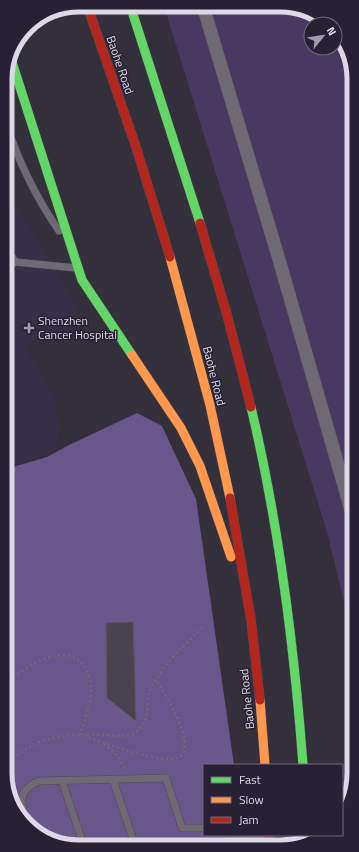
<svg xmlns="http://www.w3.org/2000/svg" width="359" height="852" font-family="'Titillium Web',sans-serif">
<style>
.built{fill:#372e47}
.green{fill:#483862}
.forest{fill:#69568b}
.building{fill:#48444f;stroke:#595660}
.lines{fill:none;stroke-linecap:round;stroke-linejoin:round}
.lane-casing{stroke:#4e4b55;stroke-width:8}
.street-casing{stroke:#4e4b55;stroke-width:14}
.fast-casing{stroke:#4e4b55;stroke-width:10}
.slow-casing{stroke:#4e4b55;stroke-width:10}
.jam-casing{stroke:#4e4b55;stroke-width:10}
.path{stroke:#6f6c76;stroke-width:2.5;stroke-dasharray:2 3;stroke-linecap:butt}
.lane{stroke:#6e6a74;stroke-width:7}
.street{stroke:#6e6a74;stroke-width:13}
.fast{stroke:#63d668;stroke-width:9}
.slow{stroke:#ff974d;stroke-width:9}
.jam{stroke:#b3261e;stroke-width:9}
.poi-dot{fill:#a19daa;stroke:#282135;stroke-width:1.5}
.labels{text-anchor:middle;stroke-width:3;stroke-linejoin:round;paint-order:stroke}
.street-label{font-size:12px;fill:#dcd8e6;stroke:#282135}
.poi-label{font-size:12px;fill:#dcd8e6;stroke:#282135;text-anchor:start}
.rim{fill:none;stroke:#dcd8e6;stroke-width:5}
</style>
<rect width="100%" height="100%" fill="#332f3b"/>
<!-- built -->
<polygon class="built" points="6,186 79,311 25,346 56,398 60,425 56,451 6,469"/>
<!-- green -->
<polygon class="green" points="164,6 295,6 327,24 311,24 311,48 335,48 335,31 352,60 353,666 348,618 327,532"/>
<!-- forest -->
<polygon class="forest" points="137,413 162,426 196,499 234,765 204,765 204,835 242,835 242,845 65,846 27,825 7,792 6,469 47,457 69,445"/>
<!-- building -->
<polygon class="building" points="133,622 136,721 107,698 106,623"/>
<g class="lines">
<defs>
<g id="lane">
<path d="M5,120C18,161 35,196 59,231"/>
<polyline points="6,246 15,262"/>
<polyline points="6,268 15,262 76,268"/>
<polyline points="113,780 135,845"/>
<polyline points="62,781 84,846"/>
<path d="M28,826C21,806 15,791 39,781L166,778L182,828H204"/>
<polyline points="186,845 185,843 269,838"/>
</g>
<polyline id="street" points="203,6 278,256 353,517"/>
<g id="fast">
<polyline points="130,5 200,223"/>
<polyline points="10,56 82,280 132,355"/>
<path d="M251,407C279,525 294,644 303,765"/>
</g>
<g id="slow">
<polyline points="170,257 210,405 230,498"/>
<polyline points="132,355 181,428 200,466 231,557"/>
<polyline points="260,700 265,765"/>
</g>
<g id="jam">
<polyline points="87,5 136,147 170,257"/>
<polyline points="200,223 227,315 251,407"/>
<polyline points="230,498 251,620 260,700"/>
<polyline points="269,835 270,845"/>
<polyline points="307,835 307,839"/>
</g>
</defs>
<!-- lane casing -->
<use href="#lane" class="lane-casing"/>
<!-- street casing -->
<use href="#street" class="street-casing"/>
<!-- fast casing -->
<use href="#fast" class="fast-casing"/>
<!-- slow casing -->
<use href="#slow" class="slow-casing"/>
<!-- jam casing -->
<use href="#jam" class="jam-casing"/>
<!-- path -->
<g class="path">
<path d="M7,685C26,662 79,634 90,680C94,697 85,718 80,734C96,740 168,768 181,756C196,742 164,693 156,680"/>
<polyline points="104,744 117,755 125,769"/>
<path d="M7,767C28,736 70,733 104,735C113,735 128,739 136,732C150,721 146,708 149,694C151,687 156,680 159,675C170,657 188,642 202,628"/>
</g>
<!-- lane -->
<use href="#lane" class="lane"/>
<!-- street -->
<use href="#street" class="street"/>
<!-- fast -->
<use href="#fast" class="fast"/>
<!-- slow -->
<use href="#slow" class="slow"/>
<!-- jam -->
<use href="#jam" class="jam"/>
</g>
<!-- markers -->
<path class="poi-dot" d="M27 322h4v4h4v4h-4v4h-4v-4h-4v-4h4z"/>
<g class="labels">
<!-- street labels -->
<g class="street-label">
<text transform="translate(120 65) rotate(71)" y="4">Baohe Road</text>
<text transform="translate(214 376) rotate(76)" y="4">Baohe Road</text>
<text transform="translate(247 699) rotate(-96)" y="4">Baohe Road</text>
</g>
<!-- poi labels -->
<g class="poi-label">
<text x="38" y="325">Shenzhen<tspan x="38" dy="14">Cancer Hospital</tspan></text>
</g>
</g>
<!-- crop -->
<path d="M0 0H359V852H0ZM79 12H280A67 67 0 0 1 347 79V773A67 67 0 0 1 280 840H79A67 67 0 0 1 12 773V79A67 67 0 0 1 79 12Z" fill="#282135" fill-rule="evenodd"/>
<path class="rim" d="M79 12H280A67 67 0 0 1 347 79V773A67 67 0 0 1 280 840H79A67 67 0 0 1 12 773V79A67 67 0 0 1 79 12Z"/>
<!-- legend -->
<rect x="203" y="764" width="140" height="72" fill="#282135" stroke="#706a7c"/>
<rect x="211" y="777" width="20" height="6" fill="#63d668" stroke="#706a7c"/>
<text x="239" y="784" font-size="12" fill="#dcd8e6">Fast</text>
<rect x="211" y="797" width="20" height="6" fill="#ff974d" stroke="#706a7c"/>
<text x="239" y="804" font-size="12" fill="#dcd8e6">Slow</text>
<rect x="211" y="817" width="20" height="6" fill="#b3261e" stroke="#706a7c"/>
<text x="239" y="824" font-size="12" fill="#dcd8e6">Jam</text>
<!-- north arrow -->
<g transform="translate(323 36) rotate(60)"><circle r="19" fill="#282135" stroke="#706a7c"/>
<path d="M0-3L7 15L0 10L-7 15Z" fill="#a19daa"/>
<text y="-6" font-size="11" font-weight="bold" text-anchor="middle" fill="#dcd8e6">N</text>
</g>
</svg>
